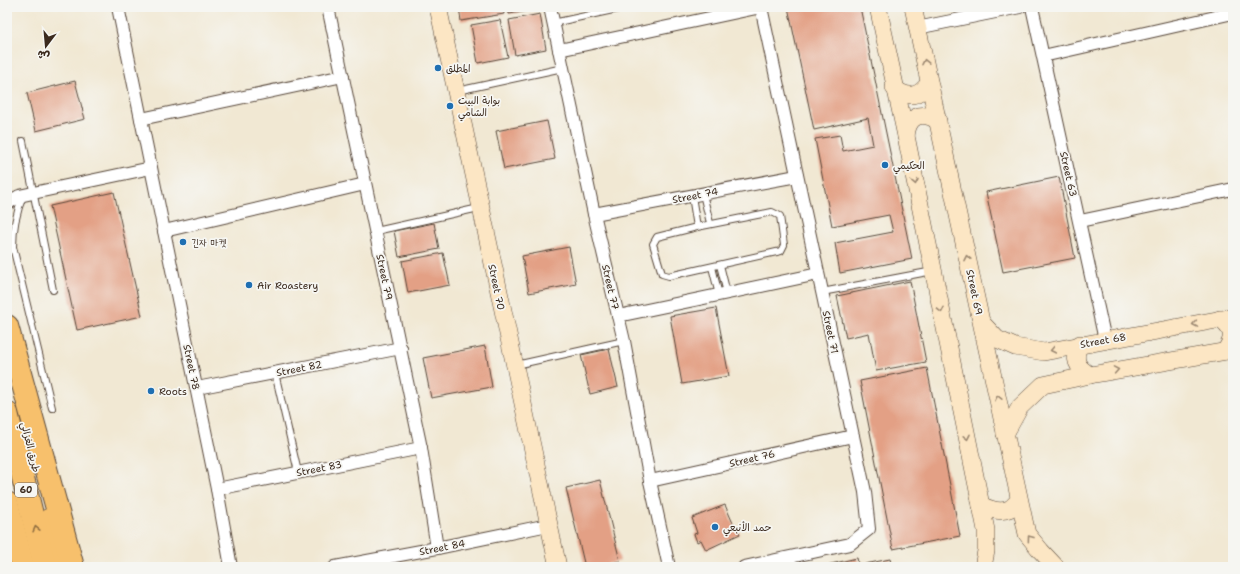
<svg xmlns="http://www.w3.org/2000/svg" width="1240" height="574" font-family="'Shantell Sans','Playpen Sans Arabic','Poor Story',sans-serif">
<style>
.building{fill:#e3a085}
.lines{fill:none;stroke-linecap:round;stroke-linejoin:round}
.lane-casing{stroke:#564639;stroke-width:8}
.street-casing{stroke:#564639;stroke-width:14}
.secondary-casing{stroke:#564639;stroke-width:18}
.primary-casing{stroke:#564639;stroke-width:20}
.highway-casing{stroke:#564639;stroke-width:24}
.lane{stroke:#fff;stroke-width:6}
.street{stroke:#fff;stroke-width:12}
.secondary{stroke:#fce6c4;stroke-width:17}
.primary{stroke:#f7c06c;stroke-width:19}
.highway{stroke:#f7c06c;stroke-width:22}
.oneway{stroke:#9c8871}
.oneway2{stroke:#906e41}
.poi-dot{fill:#1f6fb2;stroke:#f6f6f2;stroke-width:1.5}
.labels{text-anchor:middle;stroke-width:3.5;stroke-linejoin:round;paint-order:stroke}
.shield{fill:#f6f6f2;stroke:#73675e;stroke-width:1}
.shield-label{font-size:9px;font-weight:bold;fill:#3b2a1e}
.poi-label{font-size:10px;fill:#3b2a1e;stroke:#f6f6f2;text-anchor:start}
.street-label{font-size:10px;fill:#3b2a1e;stroke:#f6f6f2}
</style>
<rect width="100%" height="100%" fill="#f6f6f2"/>
<filter id="ink" filterUnits="userSpaceOnUse"><feTurbulence type="fractalNoise" baseFrequency=".025" numOctaves="2"/><feDisplacementMap in="SourceGraphic" scale="8" xChannelSelector="R" yChannelSelector="G"/><feConvolveMatrix kernelMatrix="1 2 1 2 8 2 1 2 1" color-interpolation-filters="sRGB"/></filter>
<filter id="wash" filterUnits="userSpaceOnUse"><feTurbulence type="fractalNoise" baseFrequency=".012" numOctaves="4" result="noise"/><feDisplacementMap in="SourceGraphic" scale="16" xChannelSelector="R" yChannelSelector="G"/><feGaussianBlur stdDeviation="0.9" result="paint"/><feColorMatrix in="noise" values="0 0 0 0 0 0 0 0 0 0 0 0 0 0 0 0 0 1.4 0 .05"/><feComposite in="paint" operator="in"/></filter>
<g filter="url(#wash)">
<rect width="100%" height="100%" fill="#f1e8d3"/>
<g id="blocks">
<!-- building -->
<g class="building">
<polygon points="459,7 503,7 504,14 461,21"/>
<polygon points="508,7 535,7 536,10 509,14"/>
<polygon points="788,7 860,7 912,259 840,273 835,243 893,232 889,215 832,226 815,139 840,135 843,151 873,145 868,118 814,130"/>
<polygon points="540,14 546,49 515,55 509,20"/>
<polygon points="500,20 508,57 478,63 471,25"/>
<polygon points="75,81 85,119 36,131 27,93"/>
<polygon points="547,121 555,159 504,169 496,131"/>
<polygon points="1059,177 1075,258 1003,272 986,192"/>
<polygon points="114,192 142,316 77,330 50,206"/>
<polygon points="434,223 439,249 399,257 394,231"/>
<polygon points="569,247 576,284 529,293 522,256"/>
<polygon points="443,253 450,285 408,293 402,261"/>
<polygon points="910,281 926,362 876,371 869,333 846,338 837,296"/>
<polygon points="716,308 729,376 682,384 670,316"/>
<polygon points="485,346 492,387 431,398 423,358"/>
<polygon points="609,349 618,387 590,394 581,355"/>
<polygon points="927,368 960,536 893,549 860,381"/>
<polygon points="600,480 620,561 596,567 585,567 566,488"/>
<polygon points="725,505 732,521 740,534 706,550 701,540 697,542 694,534 697,533 692,518"/>
<polygon points="857,558 859,567 822,567 822,566"/>
<polygon points="890,559 892,567 865,567 865,564"/>
</g>
</g>
</g>
<g filter="url(#ink)">
<use href="#blocks" fill-opacity="0" stroke="#564639" stroke-width="1"/>
<g class="lines">
<defs>
<g id="lane">
<polyline points="553,23 627,7"/>
<polyline points="457,91 563,68"/>
<polyline points="23,141 53,290"/>
<polyline points="703,194 710,223"/>
<path d="M23,196C16,213 13,228 13,247L52,408"/>
<polyline points="692,196 697,227 657,237 653,244 662,274 669,276 781,251 784,245 780,216 772,212 697,227"/>
<polyline points="376,231 479,208"/>
<polyline points="720,265 727,293"/>
<polyline points="712,267 719,295"/>
<polyline points="822,292 933,271"/>
<polyline points="516,365 624,341"/>
<polyline points="275,373 298,472"/>
</g>
<g id="street">
<polyline points="118,7 217,489 231,567"/>
<polyline points="328,7 421,448 437,548"/>
<polyline points="550,7 594,214 624,341 650,481 669,567"/>
<polyline points="1032,7 1105,340"/>
<polyline points="917,28 1020,7"/>
<polyline points="559,50 761,7 865,492 869,529 850,544 744,567"/>
<polyline points="1043,56 1233,13"/>
<polyline points="141,119 343,76"/>
<polyline points="7,204 19,196 151,168"/>
<polyline points="594,214 797,176"/>
<polyline points="1080,221 1233,189"/>
<polyline points="164,231 365,184"/>
<polyline points="618,316 818,274"/>
<polyline points="197,388 401,348"/>
<polyline points="650,481 853,436"/>
<polyline points="217,489 421,448"/>
<polyline points="335,567 437,548 548,525"/>
</g>
<g id="secondary">
<polyline points="438,7 558,567"/>
<polyline points="878,7 906,136 986,530 986,551 983,567"/>
<polyline points="913,7 1027,534 1041,551 1056,567"/>
<path d="M894,88C908,99 919,97 929,83"/>
<path d="M906,136C908,116 921,110 938,121"/>
<path d="M1220,319C1233,329 1235,337 1225,351"/>
<polyline points="982,323 997,339 1015,347 1044,352 1233,317"/>
<path d="M1080,344C1073,359 1076,367 1090,375"/>
<polyline points="1005,434 1020,407 1043,385 1090,375 1233,350"/>
<path d="M981,505C989,509 1000,513 1009,509C1013,507 1016,503 1019,500"/>
</g>
<polyline id="primary" points="49,518 61,567"/>
<g id="highway">
<polyline points="7,326 73,567"/>
<polyline points="7,413 45,567"/>
<polyline points="7,503 23,567"/>
</g>
</defs>
<!-- lane casing -->
<use href="#lane" class="lane-casing"/>
<!-- street casing -->
<use href="#street" class="street-casing"/>
<!-- secondary casing -->
<use href="#secondary" class="secondary-casing"/>
<!-- primary casing -->
<use href="#primary" class="primary-casing"/>
<!-- highway casing -->
<use href="#highway" class="highway-casing"/>
<!-- lane -->
<use href="#lane" class="lane"/>
<!-- street -->
<use href="#street" class="street"/>
<!-- secondary -->
<use href="#secondary" class="secondary"/>
<!-- primary -->
<use href="#primary" class="primary"/>
<!-- highway -->
<use href="#highway" class="highway"/>
</g>
<!-- one-way arrows -->
<defs><path id="oneway-chevron" d="M-2-3.5L2.5 0L-2 3.5" fill="none" stroke-width="1.6" stroke-linecap="round" stroke-linejoin="round"/></defs>
<g class="oneway">
<use href="#oneway-chevron" transform="translate(925 62) rotate(-102)"/>
<use href="#oneway-chevron" transform="translate(915 182) rotate(79)"/>
<use href="#oneway-chevron" transform="translate(967 258) rotate(-102)"/>
<use href="#oneway-chevron" transform="translate(941 310) rotate(78)"/>
<use href="#oneway-chevron" transform="translate(1195 324) rotate(170)"/>
<use href="#oneway-chevron" transform="translate(1053 350) rotate(168)"/>
<use href="#oneway-chevron" transform="translate(1116 370) rotate(-10)"/>
<use href="#oneway-chevron" transform="translate(998 398) rotate(-102)"/>
<use href="#oneway-chevron" transform="translate(967 437) rotate(78)"/>
<use href="#oneway-chevron" transform="translate(1030 538) rotate(-126)"/>
</g>
<use class="oneway2" href="#oneway-chevron" transform="translate(36 529) rotate(-104)"/>
</g>
<!-- markers -->
<g class="poi-dot">
<circle cx="438" cy="68" r="4"/>
<circle cx="450" cy="106" r="4"/>
<circle cx="885" cy="165" r="4"/>
<circle cx="183" cy="242" r="4"/>
<circle cx="249" cy="285" r="4"/>
<circle cx="151" cy="391" r="4"/>
<circle cx="715" cy="527" r="4"/>
</g>
<g class="labels">
<!-- shield labels -->
<rect class="shield" x="15" y="483" width="22" height="14" rx="3"/>
<g class="shield-label">
<text x="26" y="493">60</text>
</g>
<!-- poi labels -->
<g class="poi-label">
<text x="446" y="72">المطلق</text>
<text x="458" y="104">بوابة البيت<tspan x="458" dy="12">الشامي</tspan></text>
<text x="893" y="169">الحكيمي</text>
<text x="191" y="246">긴자 마켓</text>
<text x="257" y="289">Air Roastery</text>
<text x="159" y="395">Roots</text>
<text x="723" y="531">حمد الأنبعي</text>
</g>
<!-- street labels -->
<g class="street-label">
<text transform="translate(1069 174) rotate(77)" y="4">Street 63</text>
<text transform="translate(695 195) rotate(-11)" y="4">Street 74</text>
<text transform="translate(385 277) rotate(78)" y="4">Street 79</text>
<text transform="translate(497 287) rotate(78)" y="4">Street 70</text>
<text transform="translate(611 287) rotate(77)" y="4">Street 77</text>
<text transform="translate(975 292) rotate(78)" y="4">Street 69</text>
<text transform="translate(831 332) rotate(78)" y="4">Street 71</text>
<text transform="translate(1103 340) rotate(-10)" y="4">Street 68</text>
<text transform="translate(192 367) rotate(78)" y="4">Street 78</text>
<text transform="translate(299 368) rotate(-11)" y="4">Street 82</text>
<text transform="translate(31 447) rotate(76)" y="4">طريق الغزالي</text>
<text transform="translate(752 458) rotate(-13)" y="4">Street 76</text>
<text transform="translate(319 468) rotate(-11)" y="4">Street 83</text>
<text transform="translate(442 547) rotate(-11)" y="4">Street 84</text>
</g>
</g>
<!-- margin -->
<rect width="1240" height="574" fill="none" stroke="#f6f6f2" stroke-width="24"/>
<!-- north arrow -->
<g transform="translate(46 46) rotate(196)" stroke="#f6f6f2" stroke-width="3" paint-order="stroke">
<path d="M0-3L7 15L0 10L-7 15Z" fill="#3b2a1e"/>
<text y="-6" font-size="11" font-weight="bold" text-anchor="middle" fill="#3b2a1e">ش</text>
</g>
</svg>
